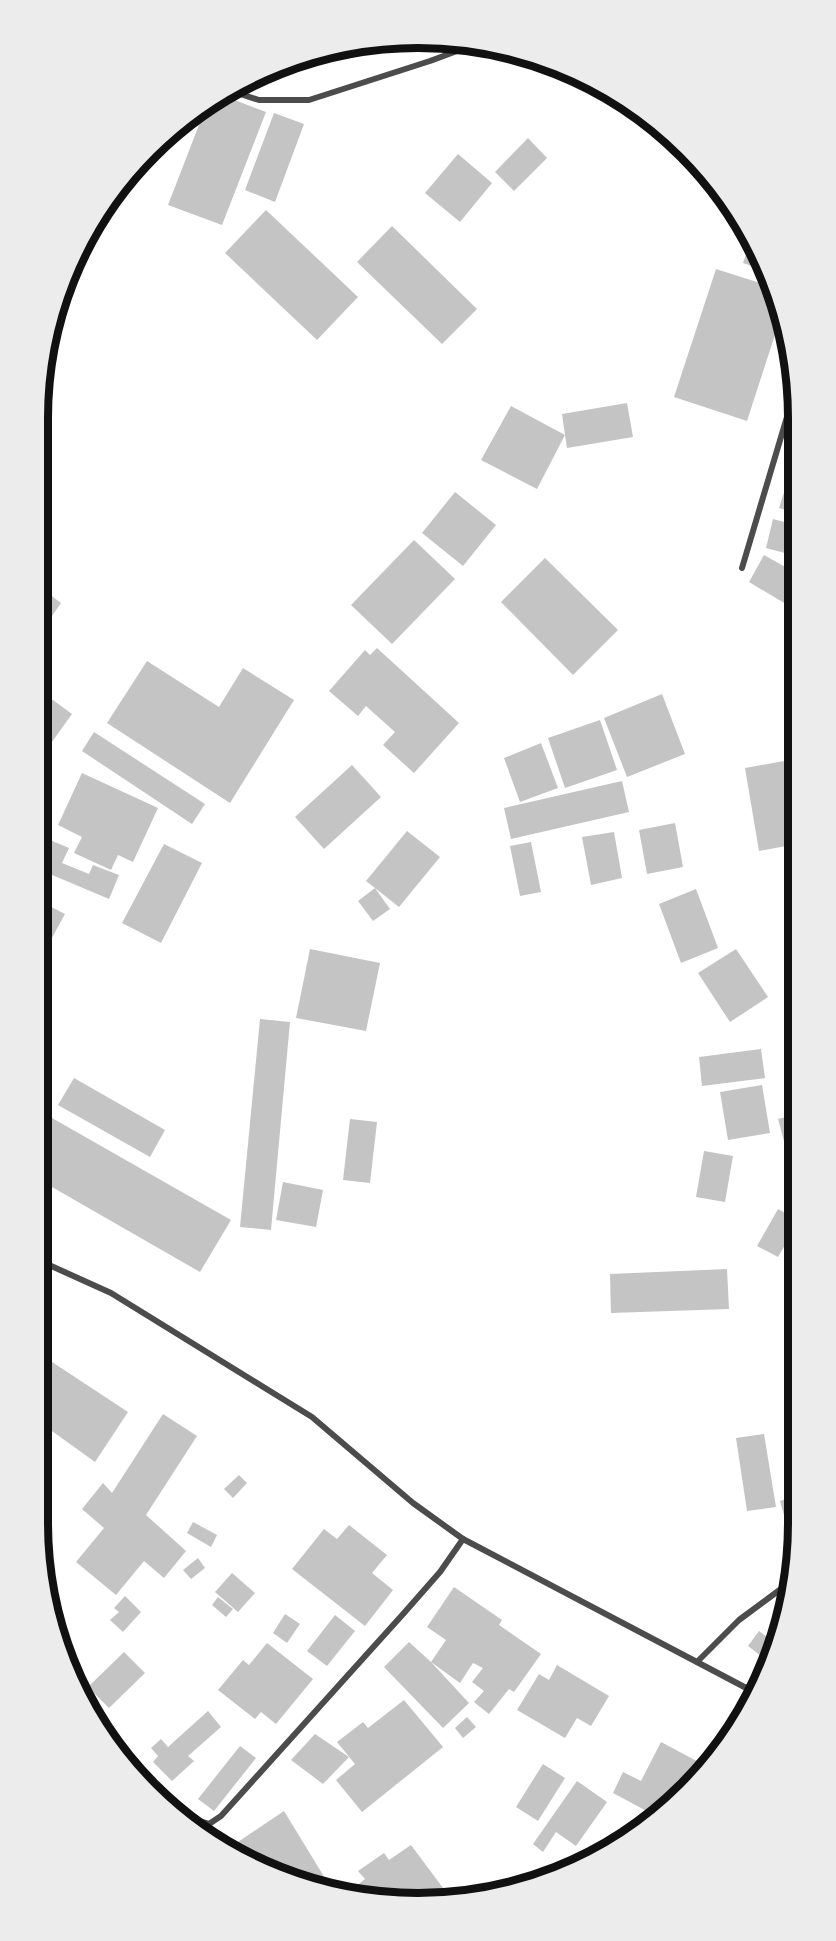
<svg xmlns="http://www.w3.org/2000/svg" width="836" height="1941" font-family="'Sofia Sans Condensed',sans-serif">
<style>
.building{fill:#c4c4c4}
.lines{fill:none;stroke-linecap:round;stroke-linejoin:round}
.minor{stroke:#4c4c4c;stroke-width:6}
.rim{fill:none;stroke:#111;stroke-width:8}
</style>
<rect width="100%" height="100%" fill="#fff"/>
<!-- building -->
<g class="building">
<polygon points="224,96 266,112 222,225 168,205 204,112"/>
<polygon points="274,113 304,124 275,202 245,190"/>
<polygon points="528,138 547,158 514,191 495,172"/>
<polygon points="458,154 492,183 460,222 425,193"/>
<polygon points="266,210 358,297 317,340 225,253"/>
<polygon points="392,226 477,309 442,344 357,262"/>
<polygon points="751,240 769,272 743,263"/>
<polygon points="716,269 773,287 781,316 747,421 674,397"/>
<polygon points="627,403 633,437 567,448 565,435 537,489 481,460 511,406 565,435 562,414"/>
<polygon points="795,458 795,459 796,513 779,508"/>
<polygon points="455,492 496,525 463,566 422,533"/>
<polygon points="773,519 796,525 796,556 766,548"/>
<polygon points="414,540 455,579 392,644 351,605"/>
<polygon points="764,555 796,573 796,610 749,582"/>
<polygon points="545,558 618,630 573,675 501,602"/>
<polygon points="38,586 61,603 38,636"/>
<polygon points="377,648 459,723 414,773 383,745 395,732 366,706 358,716 329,691 365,650 370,655"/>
<polygon points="147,661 219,707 243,668 294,700 230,803 107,723"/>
<polygon points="38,689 72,714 49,746 38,738"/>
<polygon points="662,694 685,754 627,777 604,718"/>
<polygon points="600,720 617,770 565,788 548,738"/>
<polygon points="94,732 205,804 192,824 82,751"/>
<polygon points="541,743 558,788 520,802 504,758"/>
<polygon points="790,760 796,799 797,844 759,851 745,768"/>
<polygon points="352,765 381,797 324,849 295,817"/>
<polygon points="82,773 158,808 133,862 118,855 111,870 74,853 82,837 58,825"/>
<polygon points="622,781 629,812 511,839 504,808"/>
<polygon points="675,823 683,867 647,874 639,830"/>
<polygon points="407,831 440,857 399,907 375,888 390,909 373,921 358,901 375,888 366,881"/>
<polygon points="614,832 622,878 591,885 582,837"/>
<polygon points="38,835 69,848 62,863 89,874 93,865 119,875 109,899 38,869"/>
<polygon points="531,842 541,892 520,896 510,846"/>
<polygon points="164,844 202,863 161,943 122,923"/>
<polygon points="696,889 718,948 681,963 659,904"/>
<polygon points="38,900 65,914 47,947 38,942"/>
<polygon points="310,949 380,963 366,1031 296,1018"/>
<polygon points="736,949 768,997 730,1022 698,973"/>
<polygon points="260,1019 290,1022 271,1230 240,1227"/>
<polygon points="761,1049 765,1078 702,1086 699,1057"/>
<polygon points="74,1078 165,1130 150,1157 58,1105"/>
<polygon points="762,1085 770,1133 728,1140 720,1092"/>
<polygon points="797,1114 797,1142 785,1145 778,1119"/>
<polygon points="52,1118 231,1220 200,1272 38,1179 38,1143"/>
<polygon points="350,1119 377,1122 370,1183 343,1180"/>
<polygon points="704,1151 733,1156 725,1202 696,1197"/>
<polygon points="283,1182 323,1190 316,1227 276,1220"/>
<polygon points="778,1209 798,1220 798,1223 778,1257 757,1246"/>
<polygon points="727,1269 729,1309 611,1313 610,1274"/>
<polygon points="38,1341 44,1348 38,1358"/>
<polygon points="49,1360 128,1412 95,1462 38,1421 38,1377"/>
<polygon points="163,1414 197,1436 146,1515 186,1551 164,1578 144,1561 116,1595 76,1562 104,1528 82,1509 103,1483 112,1493"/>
<polygon points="764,1434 776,1507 747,1511 736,1438"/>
<polygon points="239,1475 247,1483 233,1498 224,1489"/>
<polygon points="798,1495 798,1523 794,1551 780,1501"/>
<polygon points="193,1522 217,1535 211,1547 187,1533"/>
<polygon points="349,1525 387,1555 372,1573 393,1590 365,1626 292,1569 324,1529 337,1539"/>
<polygon points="198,1558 205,1568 191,1579 183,1570"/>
<polygon points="232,1573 255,1593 238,1612 215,1592"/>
<polygon points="454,1587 502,1620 499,1625 541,1654 514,1692 509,1689 489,1714 474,1702 484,1691 472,1682 483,1668 473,1663 460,1683 431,1662 469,1703 443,1728 384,1667 409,1642 431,1662 446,1640 427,1627"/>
<polygon points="125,1596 141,1612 123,1632 110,1620 119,1612 114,1608"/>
<polygon points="218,1597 233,1609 226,1617 212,1605"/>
<polygon points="285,1614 300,1624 287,1643 273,1633"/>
<polygon points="335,1615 355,1631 327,1666 307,1651"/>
<polygon points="759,1631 778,1645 769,1662 748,1646"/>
<polygon points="267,1643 313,1679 276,1724 261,1712 255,1719 218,1690 243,1660 249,1665"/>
<polygon points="124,1652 145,1673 109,1708 88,1687"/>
<polygon points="557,1665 609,1696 591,1726 577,1718 565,1738 517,1710 539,1674 549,1680"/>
<polygon points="404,1700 443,1747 362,1812 336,1780 355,1764 337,1742 363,1722 368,1728"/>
<polygon points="208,1711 221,1727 188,1756 194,1761 172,1781 153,1762 158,1756 151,1748 161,1739 168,1747"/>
<polygon points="467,1717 476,1727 463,1738 455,1728"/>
<polygon points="315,1734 349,1757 323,1784 291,1760"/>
<polygon points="661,1742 708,1767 704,1774 654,1815 613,1793 623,1772 641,1781"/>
<polygon points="240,1746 256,1758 214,1811 198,1799"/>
<polygon points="543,1764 565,1778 538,1821 516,1807"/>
<polygon points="577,1781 607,1802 576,1846 556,1832 543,1852 533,1844"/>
<polygon points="284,1811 334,1893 247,1860 250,1858 238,1842"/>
<polygon points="411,1845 449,1896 350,1896 348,1893 365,1879 358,1871 384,1853 389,1860"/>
</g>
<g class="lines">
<!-- minor -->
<g class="minor">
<polyline points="231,91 259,100 309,100 430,61 465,48"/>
<polyline points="742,568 795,390"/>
<polyline points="38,1260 111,1293 312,1417 413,1503 463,1539 752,1691"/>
<polyline points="697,1662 739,1620 789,1583"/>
<polyline points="113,1742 166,1802"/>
<polyline points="185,1817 209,1824 221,1816 404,1613 440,1572 463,1539"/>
</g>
</g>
<!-- crop -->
<path d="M0 0H836V1941H0ZM418 48H418A370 370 0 0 1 788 418V1523A370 370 0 0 1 418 1893H418A370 370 0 0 1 48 1523V418A370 370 0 0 1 418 48Z" fill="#ececec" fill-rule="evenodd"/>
<path class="rim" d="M418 48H418A370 370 0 0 1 788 418V1523A370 370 0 0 1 418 1893H418A370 370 0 0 1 48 1523V418A370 370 0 0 1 418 48Z"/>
</svg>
